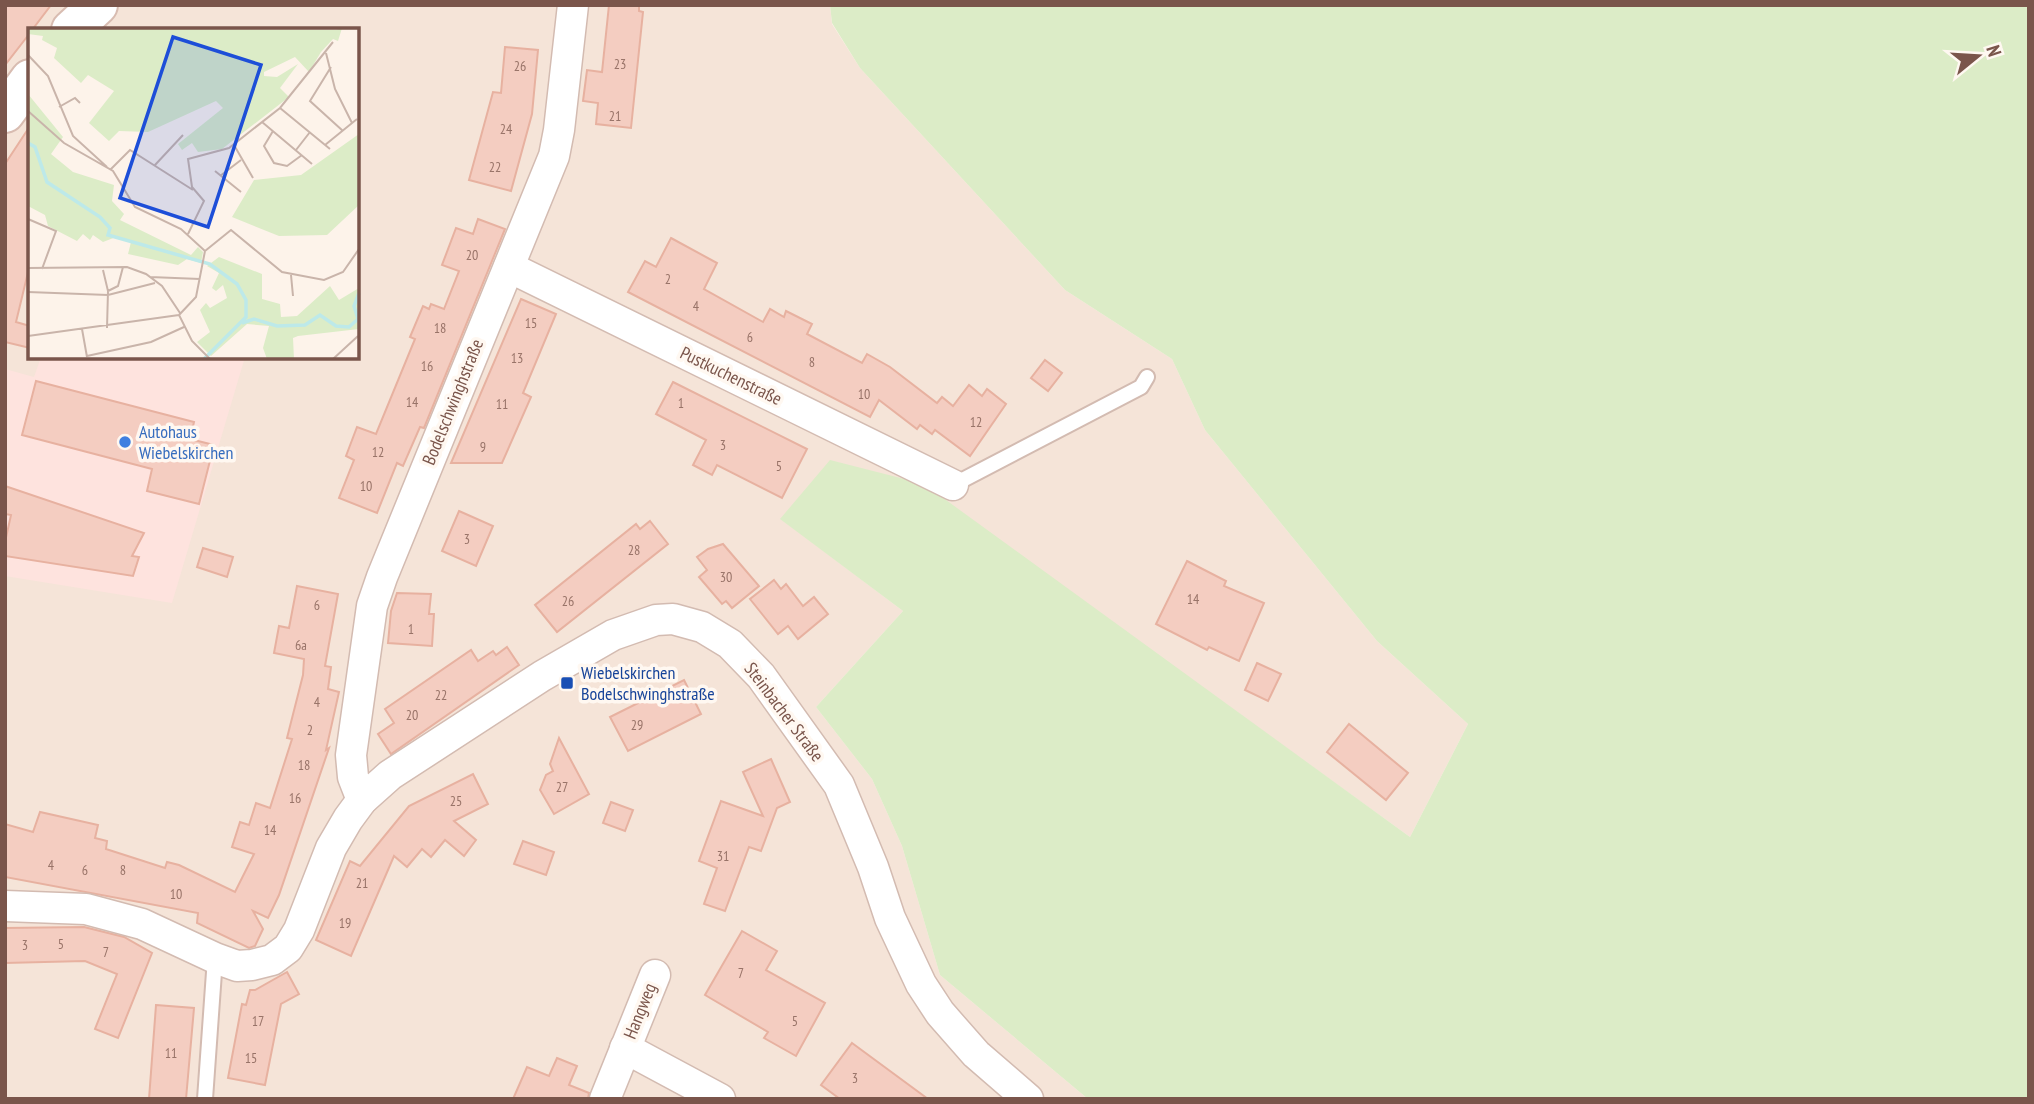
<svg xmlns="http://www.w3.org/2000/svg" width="2034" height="1104" font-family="'PT Sans Narrow',sans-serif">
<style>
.residential{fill:#f5e4d8;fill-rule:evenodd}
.commercial{fill:#fee3de}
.green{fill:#dcecc7}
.building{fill:#f4cdc1;stroke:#e7b1a0;stroke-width:2}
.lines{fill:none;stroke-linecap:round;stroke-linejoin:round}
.service-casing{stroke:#d3bbb1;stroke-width:18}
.minor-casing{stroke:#d3bbb1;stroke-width:33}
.secondary-casing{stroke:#d8bcb1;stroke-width:42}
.service{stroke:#fff;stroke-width:14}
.minor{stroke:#fff;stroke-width:30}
.secondary{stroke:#fff;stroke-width:38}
.shop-dot{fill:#3f7fe0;stroke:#fff8f1;stroke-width:2.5}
.transit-dot{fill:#1a4fb4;stroke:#fff8f1;stroke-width:2.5}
.labels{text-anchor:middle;stroke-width:7;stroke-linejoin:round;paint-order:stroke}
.number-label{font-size:14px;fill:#987368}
.street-label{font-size:18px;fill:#7a554b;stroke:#fff8f1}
.shop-label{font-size:18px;fill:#366cbe;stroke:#fff8f1;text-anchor:start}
.transit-label{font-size:18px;fill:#164399;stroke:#fff8f1;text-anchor:start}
.inset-river{fill:none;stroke:#bde9e9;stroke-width:3.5}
.inset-road{fill:none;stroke:#c9b4aa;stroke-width:2}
.view{fill:#1d4ed8;fill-opacity:0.15;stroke:#1d4ed8;stroke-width:3.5}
.inset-edge{fill:none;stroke:#7a554b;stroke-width:3.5}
</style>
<rect width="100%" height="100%" fill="#fdf3ea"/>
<!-- residential -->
<path class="residential" d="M5,5H830L832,24L860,68L1065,290L1172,359L1205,430L1377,641L1468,724L1410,837L1145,646L781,519L903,611L816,707L872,779L902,846L940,975L1088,1099H5ZM30,30H357V357H30Z"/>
<!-- commercial -->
<polygon class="commercial" points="41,357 245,357 172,603 5,576 5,369 34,377"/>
<!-- green -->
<polygon class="green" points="830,5 2029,5 2029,1099 1088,1099 940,975 902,846 872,779 816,707 903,611 780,519 830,460 924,484 1410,837 1468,724 1377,641 1205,430 1172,359 1065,290 860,68 832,23"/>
<!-- building -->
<g class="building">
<polygon points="5,5 51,5 32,30 30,30 30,33 5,65"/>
<polygon points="609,5 639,5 639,11 643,12 631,128 596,124 598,103 583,101 587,70 602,72"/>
<polygon points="505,47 538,50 532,114 511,191 469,180 493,92 501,93"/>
<polygon points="30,126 30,264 16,322 30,326 30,348 5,342 5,164"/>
<polygon points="478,219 505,229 424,428 420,427 403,466 397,463 377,513 339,498 354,460 346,456 357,427 376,434 415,339 410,337 423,306 429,309 431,304 444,309 459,271 442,265 456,228 473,234"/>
<polygon points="671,238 717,263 704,289 763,322 770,309 784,317 786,311 812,324 807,334 862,363 867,354 890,367 937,403 942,397 953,406 969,385 982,396 987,389 1006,404 970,456 935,430 932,434 920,425 917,429 879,400 870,417 628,292 645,261 656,267"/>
<polygon points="521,299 556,314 523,393 531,397 502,463 451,463"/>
<polygon points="1045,360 1062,373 1048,391 1031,378"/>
<polygon points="36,381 194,422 190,439 214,445 199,504 147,491 152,469 22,435"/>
<polygon points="673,382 807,449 782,498 717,465 712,475 693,465 706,440 656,414"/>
<polygon points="5,486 144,533 132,556 139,557 133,576 5,556 5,542 11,515 5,514"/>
<polygon points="459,511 493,526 476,566 442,551"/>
<polygon points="650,521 668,544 557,632 535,605 636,524 640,529"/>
<polygon points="723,544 759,586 732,608 726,601 722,604 699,577 707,570 697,557 708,549"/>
<polygon points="203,548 233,557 227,577 197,567"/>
<polygon points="1187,561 1226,581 1224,586 1264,603 1239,661 1209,647 1207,650 1156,624"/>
<polygon points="774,580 781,589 786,584 803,606 814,597 828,614 798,639 788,626 778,634 750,599"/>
<polygon points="297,586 338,594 325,666 331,667 328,689 339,692 326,750 329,748 279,895 268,918 253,911 263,929 255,946 249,948 197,923 198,913 5,877 5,824 33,832 40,812 98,825 95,838 107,841 106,849 165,868 167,862 179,865 235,892 254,854 232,847 240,822 249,825 256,803 270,808 292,739 287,738 303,675 304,659 274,653 279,626 289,628"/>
<polygon points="397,593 431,594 429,614 434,614 432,646 388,643 391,611"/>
<polygon points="507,647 519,665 391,754 378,734 394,723 385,709 471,650 478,661 493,651 496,655"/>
<polygon points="1257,663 1281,674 1268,701 1245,690"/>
<polygon points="684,680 701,714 628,751 610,717"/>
<polygon points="1349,724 1408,773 1386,800 1327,752"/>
<polygon points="559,738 589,794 554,814 540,790 546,775 553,771 550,764"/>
<polygon points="771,759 790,802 777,808 761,851 749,847 725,911 704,904 717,868 699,861 721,801 763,816 743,772"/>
<polygon points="473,774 488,804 454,821 476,840 464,856 445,840 431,857 422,849 407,867 394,856 351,956 316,940 350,861 360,866 409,806"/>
<polygon points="611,802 633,810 625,831 603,823"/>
<polygon points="523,841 554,852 546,875 514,864"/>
<polygon points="84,927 124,937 152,953 118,1038 95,1029 117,974 85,961 5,963 5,928"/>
<polygon points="742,931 777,951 766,970 825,1003 796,1056 764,1038 768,1032 705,995"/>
<polygon points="287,972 299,994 281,1004 265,1085 228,1078 242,1004 246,1005 250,990 255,990"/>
<polygon points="156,1005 194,1008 186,1099 149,1099"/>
<polygon points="852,1043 928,1099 840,1099 821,1085"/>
<polygon points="557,1058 577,1066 569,1085 589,1093 588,1099 513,1099 527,1067 549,1076"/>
</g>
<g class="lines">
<defs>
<g id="service">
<polyline points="953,485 1141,387 1147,377"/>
<polyline points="205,1099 215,958"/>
</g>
<g id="minor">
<polyline points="509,267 953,485"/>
<polyline points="362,800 353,777 351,755 372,606 382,577 554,156 559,130 573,5"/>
<polyline points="5,906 86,909 142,924 215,958 237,966 252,965 272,960 288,948 299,930 331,848 348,819 362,800 390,775 542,676 613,635 656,620 673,619 702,627 730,644 761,676 839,785 873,867 890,918 921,984 940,1013 976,1054 1028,1099"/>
<polyline points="625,1048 720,1099"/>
<polyline points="605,1099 655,975"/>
</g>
<g id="secondary">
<polyline points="71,30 98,5"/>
<polyline points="5,113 30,79"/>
</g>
</defs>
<!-- service casing -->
<use href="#service" class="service-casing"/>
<!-- minor casing -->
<use href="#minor" class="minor-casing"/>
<!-- secondary casing -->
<use href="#secondary" class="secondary-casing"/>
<!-- service -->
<use href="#service" class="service"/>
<!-- minor -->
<use href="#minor" class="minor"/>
<!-- secondary -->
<use href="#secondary" class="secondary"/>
</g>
<!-- markers -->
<circle class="shop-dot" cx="125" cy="442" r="7"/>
<rect class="transit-dot" x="560" y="676" width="14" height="14" rx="3.5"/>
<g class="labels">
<!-- number labels -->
<g class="number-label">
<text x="620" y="69">23</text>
<text x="520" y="71">26</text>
<text x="615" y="121">21</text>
<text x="506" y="134">24</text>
<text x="495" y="172">22</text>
<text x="472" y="260">20</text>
<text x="668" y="284">2</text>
<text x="696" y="311">4</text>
<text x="531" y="328">15</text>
<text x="440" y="333">18</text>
<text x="750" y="342">6</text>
<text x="517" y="363">13</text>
<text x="812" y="367">8</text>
<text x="427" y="371">16</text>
<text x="864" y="399">10</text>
<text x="412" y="407">14</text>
<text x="681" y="408">1</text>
<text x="502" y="409">11</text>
<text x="976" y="427">12</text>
<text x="723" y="450">3</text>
<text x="483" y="452">9</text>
<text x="378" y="457">12</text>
<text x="779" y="471">5</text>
<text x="366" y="491">10</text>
<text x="467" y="544">3</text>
<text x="634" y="555">28</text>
<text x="726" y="582">30</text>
<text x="1193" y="604">14</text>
<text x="568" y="606">26</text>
<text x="317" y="610">6</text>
<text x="411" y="634">1</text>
<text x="301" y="650">6a</text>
<text x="441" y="700">22</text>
<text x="317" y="707">4</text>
<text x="412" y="720">20</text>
<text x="637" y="730">29</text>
<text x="310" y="735">2</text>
<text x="304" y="770">18</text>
<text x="562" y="792">27</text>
<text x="295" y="803">16</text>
<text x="456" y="806">25</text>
<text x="270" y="835">14</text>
<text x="723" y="861">31</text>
<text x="51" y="870">4</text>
<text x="85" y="875">6</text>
<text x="123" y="875">8</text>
<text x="362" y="888">21</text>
<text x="176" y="899">10</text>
<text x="345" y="928">19</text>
<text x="61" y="949">5</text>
<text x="25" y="950">3</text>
<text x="106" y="957">7</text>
<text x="741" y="978">7</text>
<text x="258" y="1026">17</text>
<text x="795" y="1026">5</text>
<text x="171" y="1058">11</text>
<text x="251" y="1063">15</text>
<text x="855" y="1083">3</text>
</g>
<!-- street labels -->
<g class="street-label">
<text transform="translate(731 376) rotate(26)" y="6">Pustkuchenstraße</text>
<text transform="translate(453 402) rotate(-68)" y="6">Bodelschwinghstraße</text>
<text transform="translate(784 712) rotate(53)" y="6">Steinbacher Straße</text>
<text transform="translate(640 1011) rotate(-68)" y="6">Hangweg</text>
</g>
<!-- shop labels -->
<g class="shop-label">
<text x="139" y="438">Autohaus<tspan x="139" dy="21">Wiebelskirchen</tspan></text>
</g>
<!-- transit labels -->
<g class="transit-label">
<text x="581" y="679">Wiebelskirchen<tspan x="581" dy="21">Bodelschwinghstraße</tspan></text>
</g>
</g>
<!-- overview -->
<g transform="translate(28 28)">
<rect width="331" height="331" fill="#fdf3ea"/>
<path d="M0,0L308,2L314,0L310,13L305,11L293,24L281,44L267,29L236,44V48L249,49L270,36L252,60L261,69L194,121L170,124L164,115L154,122L150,116L195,80L188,73L120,104L91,103L81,113L61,95L86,63L60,47L53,55L26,30L29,20L14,12L15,8L0,6ZM0,66L35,109L23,126L45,144L86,157L84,173L96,186L92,192L163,227L170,219L175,224L173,235L159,231L150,237L100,226L103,214L88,209L75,214L65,207L62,212L55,206L49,213L20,198L17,187L0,178ZM331,106V177L299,207L251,208L204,189L226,152L273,147ZM191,229L234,246V271L252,276L253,289L269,288L302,258L311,272L331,260V301L270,308L265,310L266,331H239L235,320L241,298L219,296L183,328L169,314L182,304L172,282L178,275L182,280L199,270L195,257L188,263L184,260L191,245L179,238Z" fill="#dcecc7"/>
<path class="inset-river" d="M0,115L7,119L19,154L72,189L82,200L80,207L182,236L209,256L218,272V289L176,331M214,295L226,291L249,298L277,297L292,287L308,298L321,299L330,291L326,278L331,265"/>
<path class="inset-road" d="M298,25L307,61L324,95M0,27L20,48L45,108L79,139M303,39L282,73L315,103M31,79L47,70L52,75M252,80L302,121M0,83L36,115L85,143L107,179L153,201L177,223M234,94L284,136M245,103L236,118L246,135L259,138L274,127M206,117L225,150M297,117L329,91M268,122L282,104M127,137L155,107M82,142L102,122L165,162M187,143L213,164M192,148L213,132M0,191L28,203L14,241M160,206L176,173L164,159L160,131L201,120L252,80L305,14M177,223L203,202L254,244L296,252L315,244L331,221M177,223L168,269L151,287L164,313L182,331M0,240L99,239L118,246L134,258L152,285M75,242L80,263L79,300M263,247L265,268M122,249L172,251M80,263L90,258L95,239M0,264L80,267L127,255M54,301L59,329M0,308L151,287M59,328L123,314L156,299M305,331L330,308"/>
<path class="view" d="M145,9L233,37L180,199L92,170Z"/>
<rect width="331" height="331" class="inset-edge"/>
</g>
<!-- border -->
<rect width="2034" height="1104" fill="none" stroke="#7a554b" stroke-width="14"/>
<!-- north arrow -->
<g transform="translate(1978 56) rotate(72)" stroke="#fff8f1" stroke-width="5" paint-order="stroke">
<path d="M0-5L12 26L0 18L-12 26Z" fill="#7a554b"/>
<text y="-10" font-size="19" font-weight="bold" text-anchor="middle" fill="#7a554b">N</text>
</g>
</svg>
